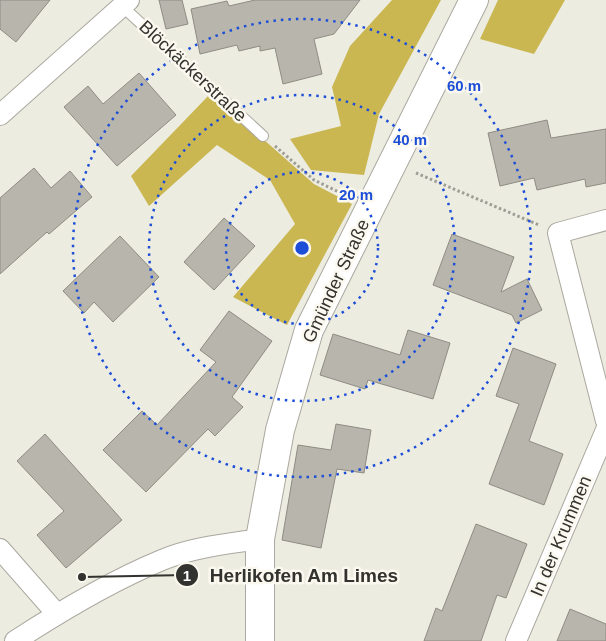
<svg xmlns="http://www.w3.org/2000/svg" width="606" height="641" font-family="Helvetica,sans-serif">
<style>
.forest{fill:#cab752}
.building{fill:#b7b5ac;stroke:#8e8c83}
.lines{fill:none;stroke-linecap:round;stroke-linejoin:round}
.lane-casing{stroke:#aaa89f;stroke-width:12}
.street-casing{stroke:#aaa89f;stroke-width:22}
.secondary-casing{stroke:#aaa89f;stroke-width:30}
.path{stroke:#9f9e96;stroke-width:3;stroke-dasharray:2.5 2.5;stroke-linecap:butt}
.lane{stroke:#fff;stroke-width:10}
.street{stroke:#fff;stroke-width:20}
.secondary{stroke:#fff;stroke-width:28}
.ring{fill:none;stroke:#1d4ed8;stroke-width:2.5;stroke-dasharray:2.5 5}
.labels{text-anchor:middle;stroke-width:5;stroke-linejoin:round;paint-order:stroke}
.street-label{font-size:18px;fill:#32322e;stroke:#fbf9ef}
.centre{fill:#1d4ed8;stroke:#fbf9ef;stroke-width:2.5}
.ring-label{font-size:15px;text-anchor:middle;font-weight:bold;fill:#1d4ed8;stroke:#fbf9ef;stroke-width:5;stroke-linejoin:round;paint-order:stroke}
.leader{fill:none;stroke:#32322e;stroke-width:2}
.callout-dot{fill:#32322e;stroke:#fbf9ef;stroke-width:2}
.mark-label{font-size:15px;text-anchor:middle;font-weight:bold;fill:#fff}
.callout-label{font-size:19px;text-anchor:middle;font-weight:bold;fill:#32322e;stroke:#fbf9ef;stroke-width:5;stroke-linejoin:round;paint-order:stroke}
</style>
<rect width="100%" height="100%" fill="#edece1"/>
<!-- forest -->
<g class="forest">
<polygon points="392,0 441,0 379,114 364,175 311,170 290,139 341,126 332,87 350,46"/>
<polygon points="498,0 565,0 534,54 480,39"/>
<polygon points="211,93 314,184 352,204 287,325 233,297 295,224 270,180 217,145 149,206 131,176"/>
</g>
<!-- building -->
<g class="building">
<polygon points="0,0 50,0 16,42 0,29"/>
<polygon points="159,0 182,0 188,24 166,29"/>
<polygon points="255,0 360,0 334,34 314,39 322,74 283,84 275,48 260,51 260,46 239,51 237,45 200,54 191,9 227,1 229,6"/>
<polygon points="139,73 176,115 117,166 64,107 88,86 103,104"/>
<polygon points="547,120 551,138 606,129 606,183 586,187 585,179 537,190 534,178 500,186 488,133"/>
<polygon points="34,168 51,188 70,171 92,197 49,234 47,232 0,274 0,198"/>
<polygon points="224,218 255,246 214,290 184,262"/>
<polygon points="452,234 514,257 501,292 527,279 542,310 516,323 512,315 433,285"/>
<polygon points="120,236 159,277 113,322 94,302 84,313 63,291"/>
<polygon points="229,311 272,341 232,397 243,407 215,436 208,429 146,492 103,450 142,411 157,425 216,362 200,350"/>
<polygon points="408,330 450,343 433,399 368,380 365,389 320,375 333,334 400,355"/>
<polygon points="513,348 556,364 529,441 563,454 544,505 489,484 519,404 496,396"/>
<polygon points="336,424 371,430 364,473 337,469 321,548 282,540 298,445 331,450"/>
<polygon points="45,434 122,520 66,568 37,535 64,511 17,461"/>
<polygon points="476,524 527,544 506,598 497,595 481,641 424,641 436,608 442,611"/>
<polygon points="570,609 606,624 606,641 557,641"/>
</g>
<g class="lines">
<defs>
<polyline id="lane" points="123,7 263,136"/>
<g id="street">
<polyline points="0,115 129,0"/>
<polyline points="606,220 558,233 606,421"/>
<polyline points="0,549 57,614"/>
<path d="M15,641C61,611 111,581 162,560C193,547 227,544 260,539"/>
<polyline points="516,641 606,430"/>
</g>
<polyline id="secondary" points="260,641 260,539 280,430 309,330 474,0"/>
</defs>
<!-- lane casing -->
<use href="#lane" class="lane-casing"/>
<!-- street casing -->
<use href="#street" class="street-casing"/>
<!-- secondary casing -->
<use href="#secondary" class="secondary-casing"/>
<!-- path -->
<g class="path">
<polyline points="275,146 314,180 347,196"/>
<polyline points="416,173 539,225"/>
</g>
<!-- lane -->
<use href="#lane" class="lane"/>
<!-- street -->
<use href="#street" class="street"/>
<!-- secondary -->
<use href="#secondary" class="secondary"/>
</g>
<!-- distance rings -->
<g class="ring">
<circle cx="302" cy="248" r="76"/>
<circle cx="302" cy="248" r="153"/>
<circle cx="302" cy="248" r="229"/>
</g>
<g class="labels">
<!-- street labels -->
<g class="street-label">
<text transform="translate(193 71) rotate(43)" y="6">Blöckäckerstraße</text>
<text transform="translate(336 281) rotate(-65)" y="6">Gmünder Straße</text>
<text transform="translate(561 536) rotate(-67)" y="6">In der Krummen</text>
</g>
</g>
<circle cx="302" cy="248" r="8" class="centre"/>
<g class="ring-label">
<text x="464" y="91">60 m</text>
<text x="410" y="145">40 m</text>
<text x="356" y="200">20 m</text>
</g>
<!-- callouts -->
<path class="leader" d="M82 577L187 575"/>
<g class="callout-dot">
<circle cx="82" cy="577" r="5"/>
<circle cx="187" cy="575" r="12"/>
</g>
<g class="mark-label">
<text x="187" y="581">1</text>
</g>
<g class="callout-label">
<text x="304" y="582">Herlikofen Am Limes</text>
</g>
</svg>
